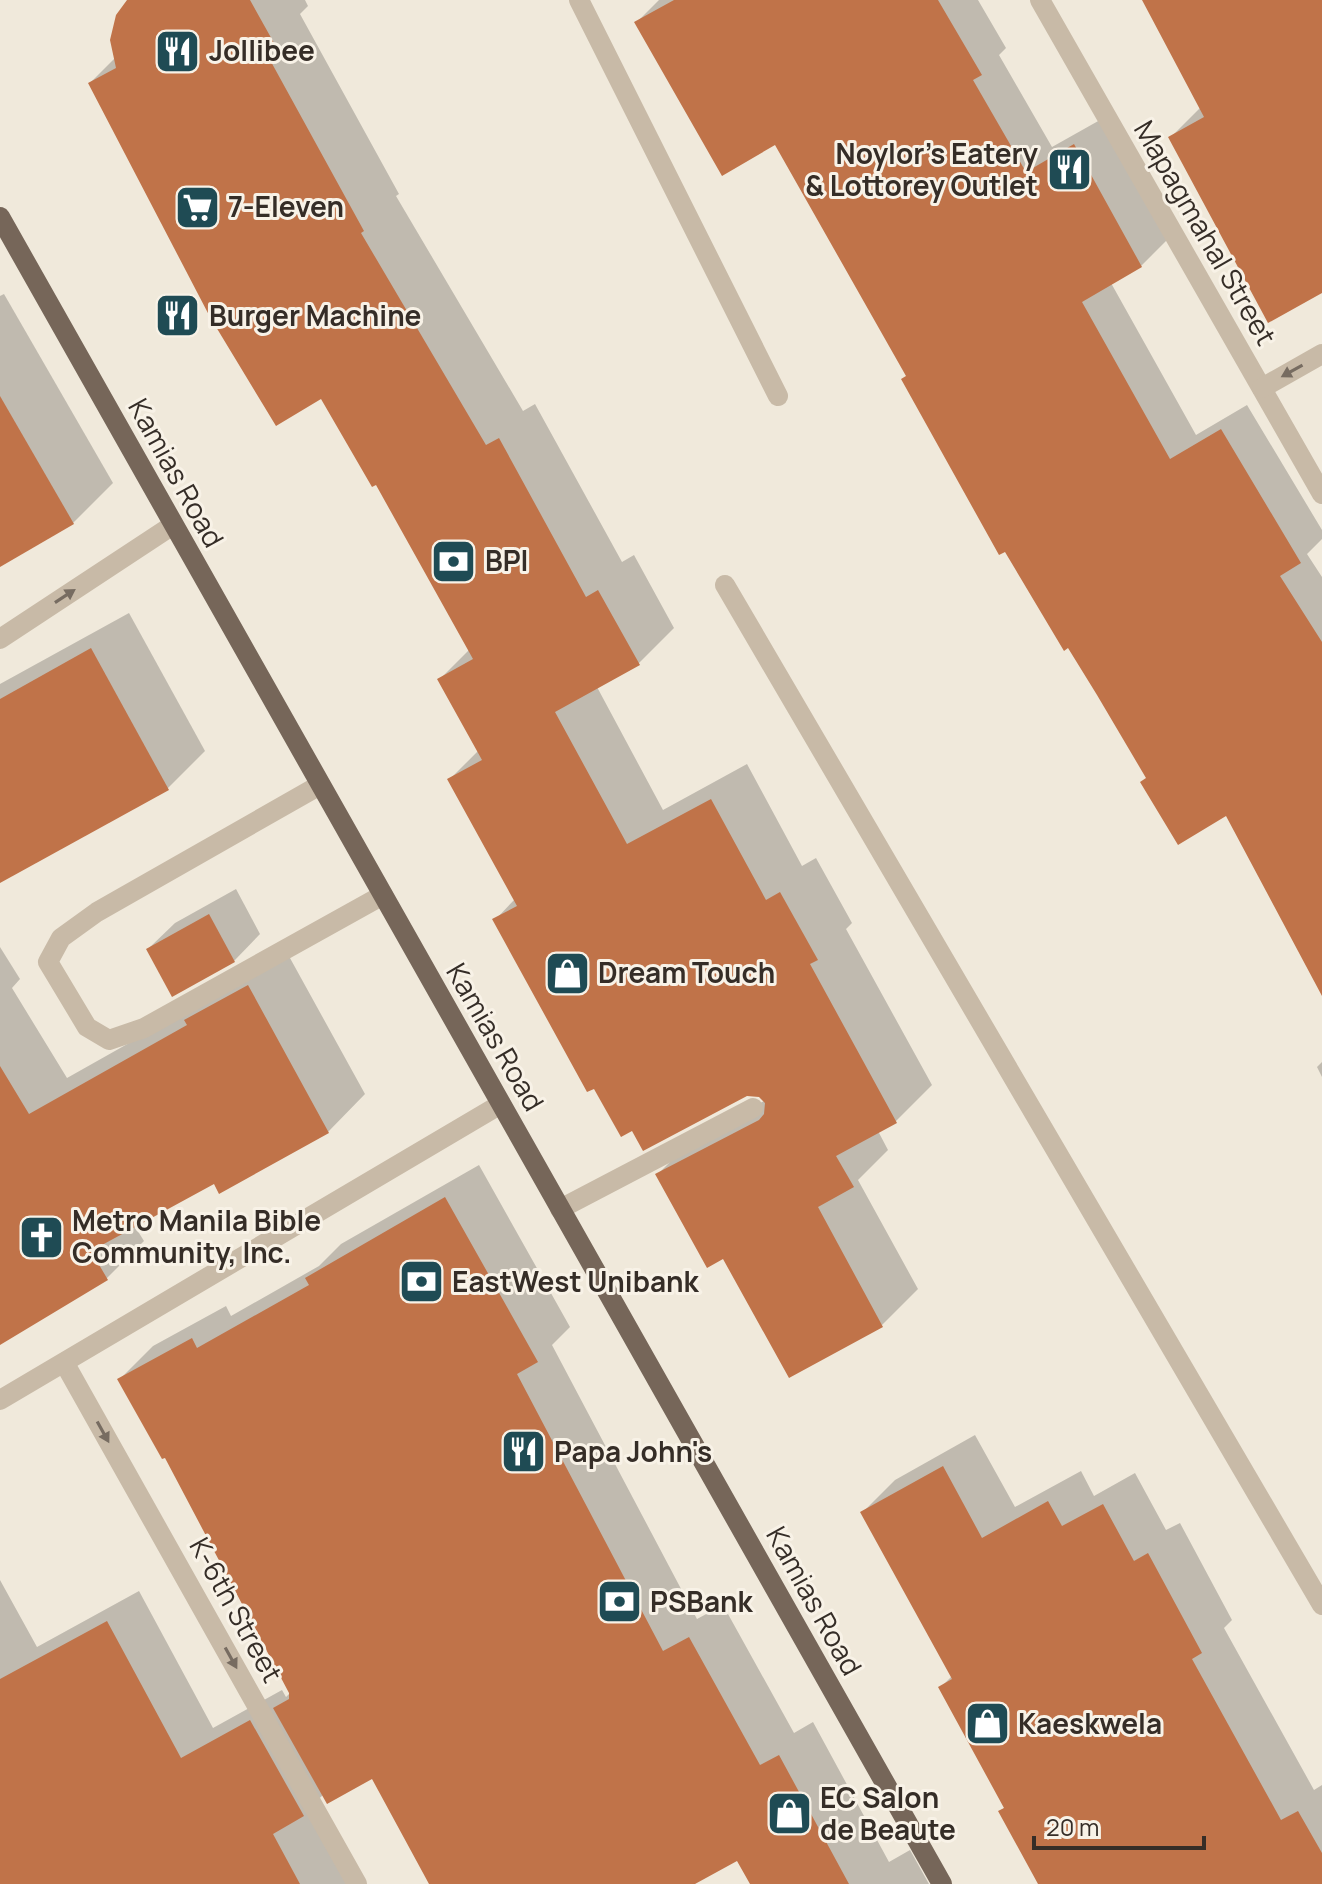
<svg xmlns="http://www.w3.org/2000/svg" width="1322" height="1884" font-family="Manrope,sans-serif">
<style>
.shadow{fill:#0003}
.building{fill:#c07349}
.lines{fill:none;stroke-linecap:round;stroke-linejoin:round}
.minor{stroke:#c8baa7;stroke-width:20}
.major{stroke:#766659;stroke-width:20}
.oneway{fill:#776c61}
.labels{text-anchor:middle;stroke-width:6;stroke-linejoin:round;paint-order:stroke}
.poi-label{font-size:28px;font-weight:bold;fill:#352d27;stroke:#f8f2e7;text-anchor:start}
.street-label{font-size:28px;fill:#352d27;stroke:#f8f2e7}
</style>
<rect width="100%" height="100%" fill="#f0e9db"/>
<!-- shadow -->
<g class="shadow">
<polygon points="129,0 305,0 308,6 300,14 399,194 396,196 523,411 535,404 622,562 634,555 674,628 638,664 597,687 663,810 747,764 802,866 816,858 852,923 846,929 932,1085 896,1121 878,1131 888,1150 858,1180 918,1289 882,1325 724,1256 658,1174 694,1138 764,1101 762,1096 495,920 515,899 450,779 479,750 439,680 470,649 377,482 322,396 90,83 116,57"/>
<polygon points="659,0 978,0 1006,48 999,55 1052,147 1100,120 1167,240 1141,266 1111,283 1196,435 1247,405 1322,530 1322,539 1307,554 1322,577 1322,992 1227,813 1148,777 908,375 776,142 637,22"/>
<polygon points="1144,0 1322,0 1322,290 1171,137 1201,107"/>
<polygon points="4,294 113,483 73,523 0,564 0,296"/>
<polygon points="129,613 205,751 168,788 0,880 0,684"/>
<polygon points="236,889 260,934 234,961 148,949 175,923"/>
<polygon points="0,947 20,979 12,988 67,1078 209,998 285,949 365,1094 328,1132 214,1182 134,1225 144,1241 107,1278 0,1343"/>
<polygon points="1322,1062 1322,1077 1317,1067"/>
<polygon points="479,1165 570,1327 552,1345 697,1619 723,1605 794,1733 813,1722 889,1862 910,1850 929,1884 752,1884 738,1858 691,1884 432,1884 373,1776 324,1794 308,1809 348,1884 0,1884 0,1580 37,1647 139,1591 213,1728 282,1690 286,1697 291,1692 166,1455 120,1379 153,1346 226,1306 231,1316 319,1266 341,1244"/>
<polygon points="975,1435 1015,1507 1081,1471 1094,1496 1135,1473 1166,1530 1180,1523 1232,1620 1224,1628 1314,1790 1322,1785 1322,1884 1041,1884 1001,1811 1006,1806 941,1687 952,1676 863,1512 895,1480"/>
</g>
<!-- building -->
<g class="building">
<polygon points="127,0 250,0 274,43 264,49 364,231 361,233 486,445 499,438 586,597 598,590 640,665 555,712 627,844 711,799 766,900 780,892 818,960 810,964 897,1123 836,1156 854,1187 818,1207 883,1327 789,1378 723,1259 707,1268 655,1174 759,1120 764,1114 765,1103 759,1097 747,1096 643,1151 632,1131 621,1137 594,1089 587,1092 492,919 517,906 447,779 482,760 437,679 473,659 376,485 372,487 321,399 276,426 210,317 88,83 116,68 110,40 116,15"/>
<polygon points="674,0 938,0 982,75 973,80 1026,172 1074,144 1142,267 1082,302 1170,459 1221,429 1301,563 1280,576 1322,642 1322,996 1226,816 1178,845 1140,782 1146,778 1097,695 1068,648 1064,651 1005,552 999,555 901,379 906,376 775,145 722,176 634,22"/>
<polygon points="1142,0 1322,0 1322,293 1268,323 1168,137 1204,117"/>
<polygon points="0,396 74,524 0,567"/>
<polygon points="91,648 169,790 0,883 0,699"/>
<polygon points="209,914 235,962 172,997 146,949"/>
<polygon points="248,985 329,1133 219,1194 214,1184 91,1251 108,1280 0,1345 0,1066 29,1114 187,1025 184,1020"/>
<polygon points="445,1197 538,1362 517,1374 663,1651 689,1637 760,1765 779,1755 849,1884 750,1884 737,1861 695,1884 429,1884 372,1779 327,1804 273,1708 289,1699 289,1693 165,1458 162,1459 117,1379 192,1338 197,1348 309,1285 305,1278"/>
<polygon points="943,1466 982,1538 1048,1501 1062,1526 1103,1504 1134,1561 1148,1553 1202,1653 1192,1659 1281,1820 1298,1811 1322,1853 1322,1884 1038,1884 998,1811 1004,1808 938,1687 952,1679 860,1512"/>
<polygon points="107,1621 181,1758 250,1720 304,1816 273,1834 300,1884 0,1884 0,1679"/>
</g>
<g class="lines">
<!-- minor -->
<g class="minor">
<polyline points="579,0 778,396"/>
<polyline points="1040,0 1322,494"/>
<polyline points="1262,388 1322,354"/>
<polyline points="725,585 1322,1605"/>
<polyline points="0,639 173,525"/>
<polyline points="320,785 97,912 61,938 48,962 87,1027 109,1040 144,1028 383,895"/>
<polyline points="560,1209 753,1108"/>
<polyline points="65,1364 357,1884"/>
<polyline points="0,1400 501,1104"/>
</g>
<!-- major -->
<polyline class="major" points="0,217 942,1884"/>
</g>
<!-- one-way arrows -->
<defs><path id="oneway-solid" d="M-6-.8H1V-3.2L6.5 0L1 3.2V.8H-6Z" transform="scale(2)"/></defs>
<g class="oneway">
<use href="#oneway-solid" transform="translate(1292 371) rotate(151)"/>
<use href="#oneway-solid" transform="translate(65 596) rotate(-33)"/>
<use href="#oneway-solid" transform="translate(103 1432) rotate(61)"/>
<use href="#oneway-solid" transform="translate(231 1658) rotate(61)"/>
</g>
<!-- icons -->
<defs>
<symbol id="restaurant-square" viewBox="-11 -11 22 22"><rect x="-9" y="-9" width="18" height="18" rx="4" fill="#1f4b54" stroke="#f8f2e7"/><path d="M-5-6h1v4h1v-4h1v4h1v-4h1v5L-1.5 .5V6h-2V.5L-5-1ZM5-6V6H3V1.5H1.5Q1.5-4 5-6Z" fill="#fff"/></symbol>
<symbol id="supermarket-square" viewBox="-11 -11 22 22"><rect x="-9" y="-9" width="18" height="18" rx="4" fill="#1f4b54" stroke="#f8f2e7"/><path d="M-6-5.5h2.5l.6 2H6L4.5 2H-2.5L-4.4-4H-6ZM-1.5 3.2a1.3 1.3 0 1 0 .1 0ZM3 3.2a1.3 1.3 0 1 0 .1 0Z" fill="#fff"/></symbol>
<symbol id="bank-square" viewBox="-11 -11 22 22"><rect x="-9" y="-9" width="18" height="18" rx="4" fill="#1f4b54" stroke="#f8f2e7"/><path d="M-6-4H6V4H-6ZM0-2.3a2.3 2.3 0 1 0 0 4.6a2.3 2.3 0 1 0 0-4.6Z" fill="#fff"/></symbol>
<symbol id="shop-square" viewBox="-11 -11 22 22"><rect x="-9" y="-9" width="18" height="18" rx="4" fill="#1f4b54" stroke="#f8f2e7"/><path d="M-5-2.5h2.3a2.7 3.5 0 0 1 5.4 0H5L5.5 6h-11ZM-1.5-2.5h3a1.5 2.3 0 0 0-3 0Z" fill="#fff"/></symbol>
<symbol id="church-square" viewBox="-11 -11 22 22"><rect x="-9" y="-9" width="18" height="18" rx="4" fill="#1f4b54" stroke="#f8f2e7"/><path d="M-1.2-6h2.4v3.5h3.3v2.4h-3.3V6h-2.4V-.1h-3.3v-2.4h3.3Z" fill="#fff"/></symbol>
</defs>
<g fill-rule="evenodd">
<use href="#restaurant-square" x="152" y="26" width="51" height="51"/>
<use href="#restaurant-square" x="1044" y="144" width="51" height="51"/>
<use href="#supermarket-square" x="172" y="182" width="51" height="51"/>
<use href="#restaurant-square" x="152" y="290" width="51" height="51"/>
<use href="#bank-square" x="428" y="536" width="51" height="51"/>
<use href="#shop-square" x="542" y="948" width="51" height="51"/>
<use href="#church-square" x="16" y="1212" width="51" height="51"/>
<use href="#bank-square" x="396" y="1256" width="51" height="51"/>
<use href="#restaurant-square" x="498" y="1426" width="51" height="51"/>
<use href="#bank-square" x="594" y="1576" width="51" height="51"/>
<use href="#shop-square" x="962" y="1698" width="51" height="51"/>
<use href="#shop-square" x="764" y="1788" width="51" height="51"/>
</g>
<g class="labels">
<!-- poi labels -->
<g class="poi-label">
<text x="209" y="61">Jollibee</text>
<text x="1038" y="164" text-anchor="end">Noylor's Eatery<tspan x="1038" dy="32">&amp; Lottorey Outlet</tspan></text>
<text x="228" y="217">7-Eleven</text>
<text x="209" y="326">Burger Machine</text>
<text x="485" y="571">BPI</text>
<text x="598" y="983">Dream Touch</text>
<text x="72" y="1231">Metro Manila Bible<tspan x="72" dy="32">Community, Inc.</tspan></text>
<text x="452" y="1292">EastWest Unibank</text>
<text x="554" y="1462">Papa John's</text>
<text x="650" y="1612">PSBank</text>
<text x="1018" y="1734">Kaeskwela</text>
<text x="820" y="1808">EC Salon<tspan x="820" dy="32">de Beaute</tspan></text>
</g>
<!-- street labels -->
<g class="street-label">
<text transform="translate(1205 233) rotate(60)" y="10">Mapagmahal Street</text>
<text transform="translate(176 473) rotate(61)" y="10">Kamias Road</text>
<text transform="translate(495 1037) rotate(60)" y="10">Kamias Road</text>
<text transform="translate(814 1601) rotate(61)" y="10">Kamias Road</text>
<text transform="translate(236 1610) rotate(61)" y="10">K-6th Street</text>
</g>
</g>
<!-- scale -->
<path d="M1034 1836v12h170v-12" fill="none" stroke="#352d27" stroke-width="4"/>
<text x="1046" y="1836" font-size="24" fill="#352d27" stroke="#f8f2e7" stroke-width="6" paint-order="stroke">20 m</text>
</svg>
